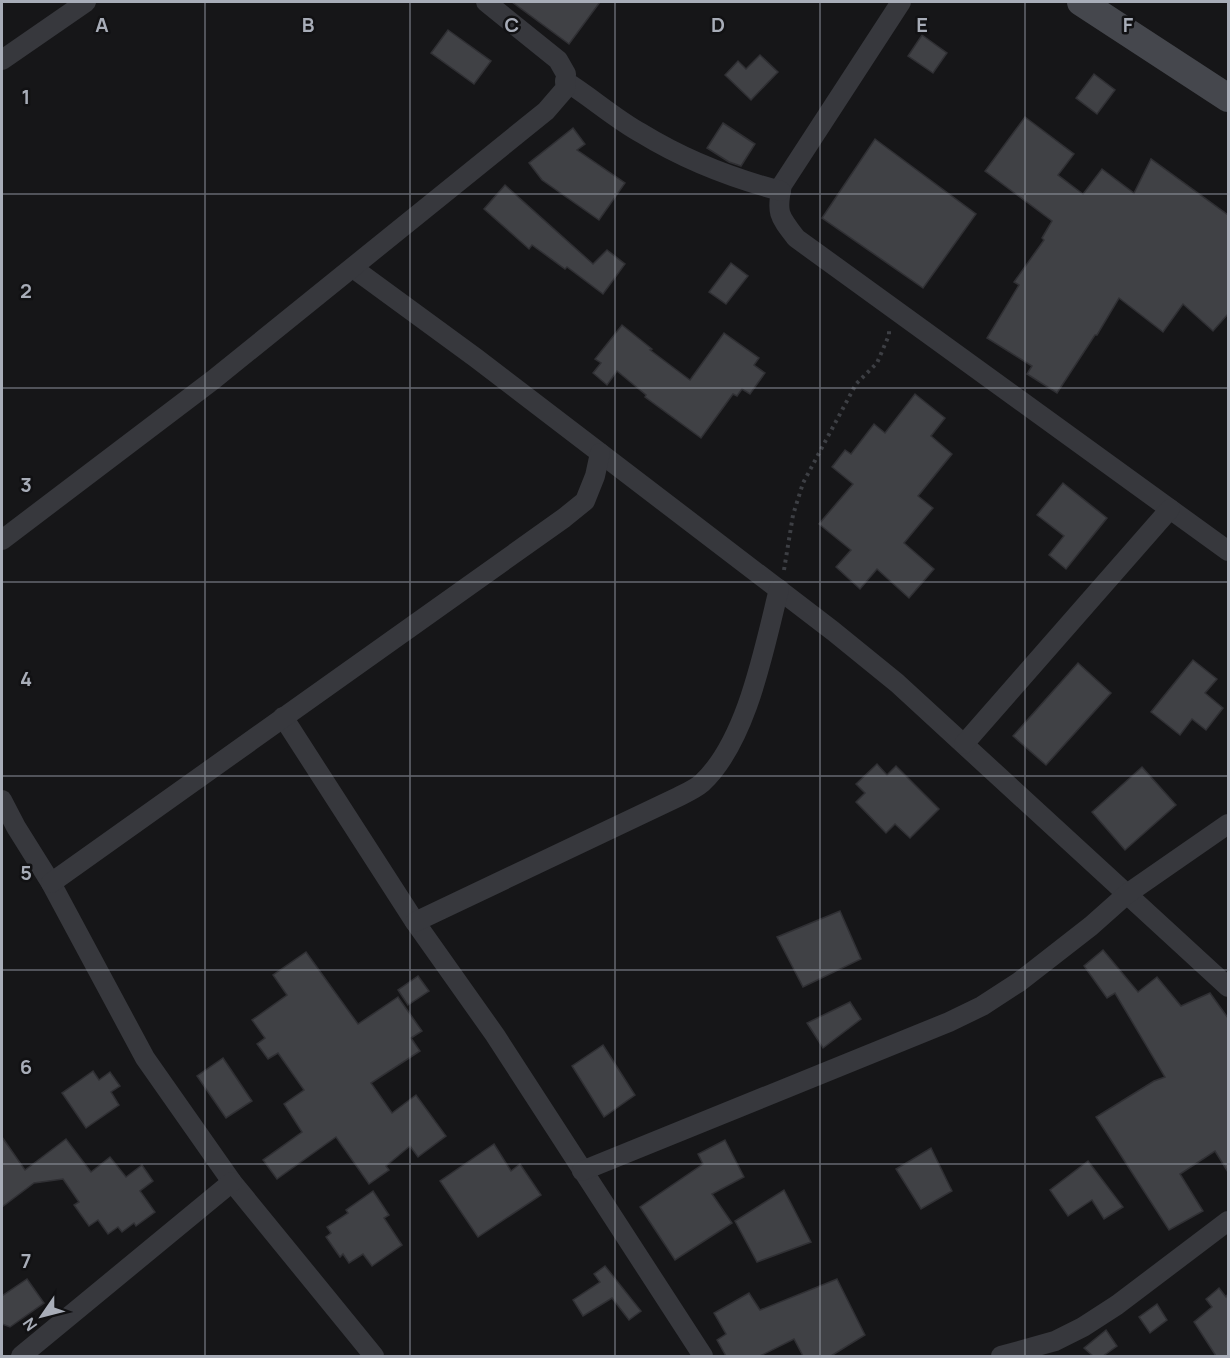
<svg xmlns="http://www.w3.org/2000/svg" width="1230" height="1358" font-family="Manrope,sans-serif">
<style>
.building{fill:#404145;stroke:#303034;stroke-width:1.5}
.lines{fill:none;stroke-linecap:round;stroke-linejoin:round}
.path{stroke:#3d3f44;stroke-width:4;stroke-dasharray:3 4.5;stroke-linecap:butt}
.street{stroke:#37383d;stroke-width:20}
.secondary{stroke:#45474d;stroke-width:28}
.grid{fill:none;stroke:#a8adb8;stroke-width:1.5;stroke-opacity:0.55}
.grid-label{font-size:20px;text-anchor:middle;font-weight:bold;fill:#a8adb8;stroke:#111113;stroke-width:5;stroke-linejoin:round;paint-order:stroke}
</style>
<rect width="100%" height="100%" fill="#161618"/>
<!-- building -->
<g class="building">
<polygon points="512,2 600,2 569,44"/>
<polygon points="448,30 491,61 474,84 431,53"/>
<polygon points="922,35 947,53 933,73 908,56"/>
<polygon points="760,55 778,72 751,100 725,75 738,61 746,69"/>
<polygon points="1094,74 1115,90 1097,114 1076,98"/>
<polygon points="1025,117 1074,154 1058,175 1083,194 1102,169 1134,193 1151,159 1228,215 1228,314 1213,331 1183,304 1163,332 1119,298 1097,335 1095,335 1057,393 1027,374 1032,366 987,338 1019,285 1014,282 1044,240 1042,238 1052,221 985,171"/>
<polygon points="723,123 755,144 741,166 729,162 707,148"/>
<polygon points="573,128 585,144 577,150 625,183 599,220 542,180 529,163"/>
<polygon points="875,139 976,214 923,288 822,218"/>
<polygon points="505,185 593,264 607,250 625,264 603,294 567,267 565,269 532,245 529,249 484,209"/>
<polygon points="731,263 748,276 726,304 709,292"/>
<polygon points="622,325 652,349 650,350 690,380 724,333 759,358 754,365 765,373 750,394 742,389 737,396 733,394 701,438 645,397 646,395 617,371 607,385 593,373 601,363 595,359"/>
<polygon points="915,394 945,418 931,436 952,454 918,496 933,508 904,543 934,569 909,598 877,569 860,589 836,567 851,550 819,524 853,484 832,467 845,450 851,454 874,424 885,433"/>
<polygon points="1063,483 1107,518 1066,569 1049,555 1064,536 1037,515"/>
<polygon points="1193,660 1217,679 1205,693 1223,708 1206,730 1192,719 1180,735 1151,712"/>
<polygon points="1078,663 1111,693 1046,765 1013,736"/>
<polygon points="877,764 887,775 896,766 939,809 910,838 895,824 886,833 856,802 865,793 856,784"/>
<polygon points="1142,767 1176,805 1125,850 1092,812"/>
<polygon points="840,911 861,959 803,987 777,937"/>
<polygon points="1103,950 1138,992 1157,977 1181,1006 1210,993 1228,1018 1228,1172 1215,1151 1180,1174 1203,1211 1169,1230 1096,1117 1154,1081 1165,1077 1115,993 1107,998 1084,966"/>
<polygon points="306,952 358,1024 398,997 422,1031 411,1038 420,1051 371,1083 392,1113 416,1095 446,1136 418,1157 410,1146 386,1166 389,1170 369,1184 336,1137 277,1179 263,1160 302,1132 284,1104 304,1090 278,1053 268,1059 257,1044 265,1038 252,1020 287,995 273,975"/>
<polygon points="418,976 429,991 408,1005 398,990"/>
<polygon points="850,1002 861,1019 823,1048 807,1023"/>
<polygon points="603,1045 635,1095 604,1117 572,1066"/>
<polygon points="223,1058 252,1101 226,1118 197,1076"/>
<polygon points="93,1071 99,1080 110,1072 120,1086 111,1092 119,1105 86,1128 62,1093"/>
<polygon points="2,1137 25,1170 66,1139 91,1172 110,1157 126,1177 142,1165 153,1181 140,1191 155,1212 136,1226 134,1223 122,1232 118,1227 108,1234 98,1220 89,1226 74,1205 79,1202 63,1179 34,1183 2,1207"/>
<polygon points="725,1140 744,1177 712,1194 732,1223 675,1260 640,1207 703,1164 698,1154"/>
<polygon points="494,1144 511,1171 520,1164 541,1195 478,1237 440,1181"/>
<polygon points="931,1148 952,1191 921,1209 896,1169"/>
<polygon points="1088,1161 1123,1207 1104,1219 1092,1200 1068,1216 1050,1190"/>
<polygon points="784,1190 811,1242 757,1262 735,1221"/>
<polygon points="373,1191 389,1215 384,1218 402,1245 372,1266 363,1254 349,1263 343,1254 340,1257 326,1237 331,1233 327,1227 348,1213 346,1210"/>
<polygon points="605,1266 641,1311 629,1320 612,1298 583,1316 573,1300 600,1282 594,1274"/>
<polygon points="27,1279 44,1303 10,1327 2,1324 2,1296"/>
<polygon points="837,1279 865,1335 831,1356 803,1356 794,1339 760,1356 726,1356 717,1340 726,1334 714,1313 749,1293 760,1310"/>
<polygon points="1219,1288 1226,1297 1228,1294 1228,1356 1216,1356 1194,1322 1212,1307 1206,1299"/>
<polygon points="1157,1304 1167,1320 1150,1333 1139,1317"/>
<polygon points="1106,1330 1117,1346 1103,1356 1093,1356 1084,1348"/>
</g>
<g class="lines">
<!-- path -->
<polyline class="path" points="784,570 793,515 803,483 856,384 877,363 889,335 889,328"/>
<!-- street -->
<g class="street">
<path d="M901,2L782,185C776,213 779,216 796,238L1228,551"/>
<polyline points="2,60 86,2"/>
<path d="M565,81C591,97 614,118 641,133C685,160 731,178 781,191"/>
<polyline points="353,268 476,358 833,631 897,683 1228,987"/>
<polyline points="2,540 213,380 546,111 565,89 566,74 558,60 486,2"/>
<polyline points="283,717 415,922 495,1035 703,1356"/>
<polyline points="964,744 1170,509"/>
<polyline points="2,800 16,827 51,883 145,1058 232,1182 374,1356"/>
<polyline points="51,883 564,518 585,501 595,476 600,453"/>
<path d="M415,922L678,797C686,793 695,789 702,783C747,741 764,649 779,589"/>
<polyline points="582,1171 949,1022 982,1006 1019,982 1091,926 1127,894 1228,824"/>
<polyline points="21,1356 232,1182"/>
<polyline points="1001,1356 1055,1341 1083,1327 1117,1305 1228,1221"/>
</g>
<!-- secondary -->
<polyline class="secondary" points="1081,2 1228,98"/>
</g>
<!-- grid -->
<path class="grid" d="M205,2V1356M410,2V1356M615,2V1356M820,2V1356M1025,2V1356M2,194H1228M2,388H1228M2,582H1228M2,776H1228M2,970H1228M2,1164H1228"/>
<g class="grid-label">
<text x="102" y="32">A</text>
<text x="308" y="32">B</text>
<text x="512" y="32">C</text>
<text x="718" y="32">D</text>
<text x="922" y="32">E</text>
<text x="1128" y="32">F</text>
<text x="26" y="104">1</text>
<text x="26" y="298">2</text>
<text x="26" y="492">3</text>
<text x="26" y="686">4</text>
<text x="26" y="880">5</text>
<text x="26" y="1074">6</text>
<text x="26" y="1268">7</text>
</g>
<!-- border -->
<rect width="1230" height="1358" fill="none" stroke="#a8adb8" stroke-width="6"/>
<!-- north arrow -->
<g transform="translate(42 1316) rotate(235)" stroke="#111113" stroke-width="4.5" paint-order="stroke">
<path d="M0-4.5L10 22L0 15L-10 22Z" fill="#a8adb8"/>
<text y="-9" font-size="16" font-weight="bold" text-anchor="middle" fill="#a8adb8">N</text>
</g>
</svg>
